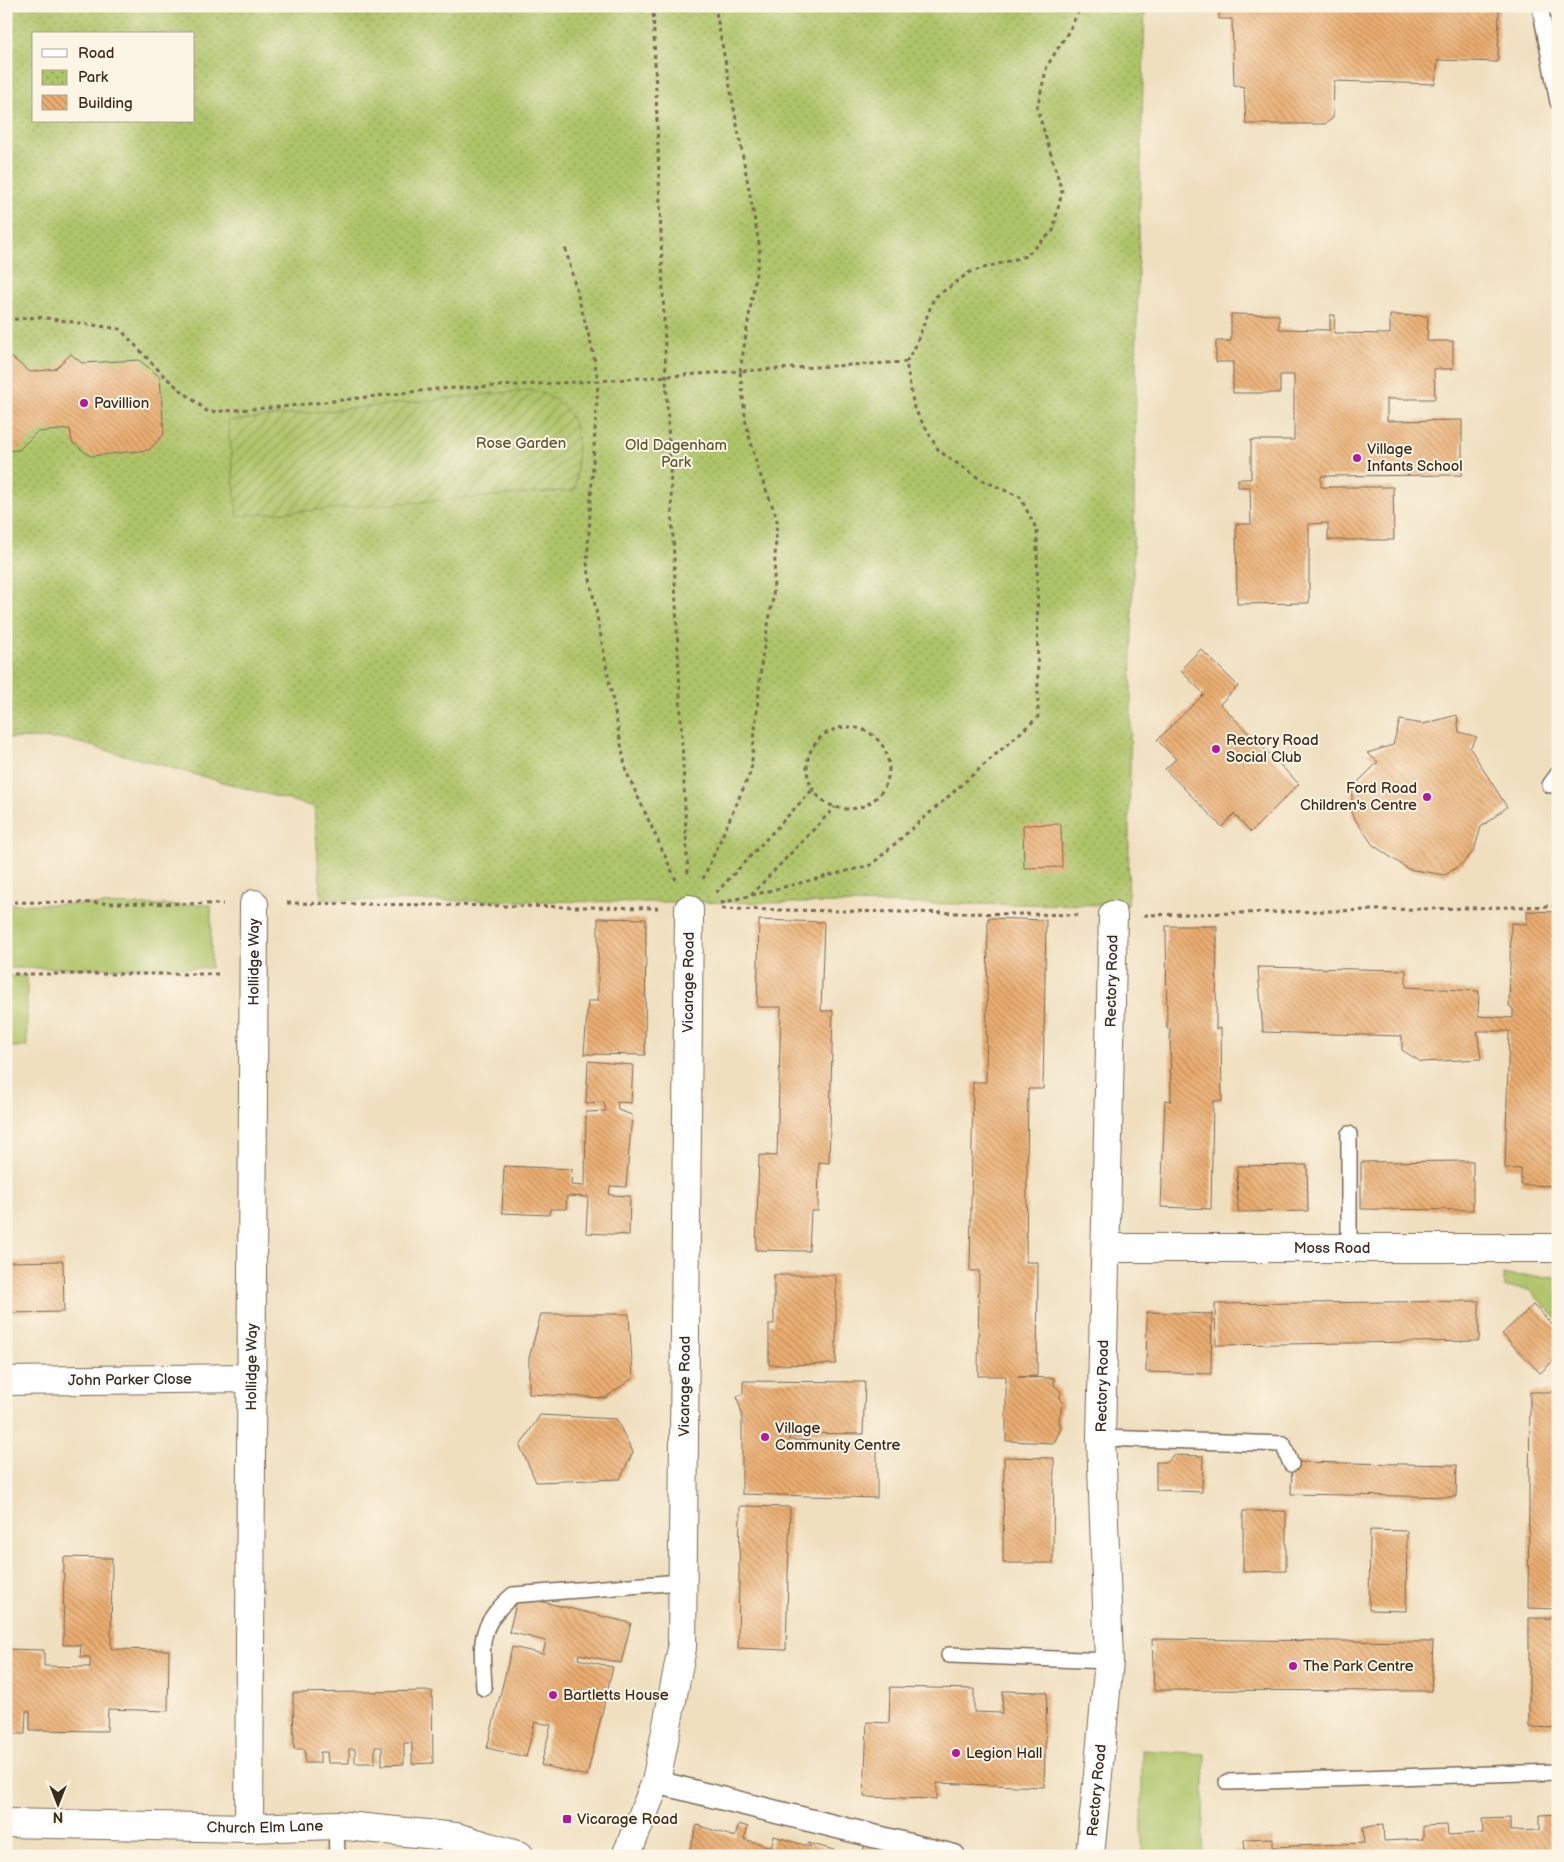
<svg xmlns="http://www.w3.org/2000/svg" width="1564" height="1862" font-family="'Balsamiq Sans',sans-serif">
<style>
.grass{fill:#aec469;stroke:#747744}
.park{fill:url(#park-dots);stroke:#747744;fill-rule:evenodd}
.garden{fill:url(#garden-furrows);stroke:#747744}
.building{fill:url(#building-back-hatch)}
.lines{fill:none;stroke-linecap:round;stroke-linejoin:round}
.service-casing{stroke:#7a6956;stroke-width:18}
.pedestrian-casing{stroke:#7a6956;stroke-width:25}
.minor-casing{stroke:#7a6956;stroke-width:30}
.tertiary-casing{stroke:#7a6956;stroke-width:30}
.path{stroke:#7a6956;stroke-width:3;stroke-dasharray:4 4;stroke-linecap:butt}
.service{stroke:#fff;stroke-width:15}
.pedestrian{stroke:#fff;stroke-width:22}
.minor{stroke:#fff;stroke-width:28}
.tertiary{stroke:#fff;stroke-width:28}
.poi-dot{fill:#b5179e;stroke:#fcf5e5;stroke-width:2}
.labels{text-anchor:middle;stroke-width:4;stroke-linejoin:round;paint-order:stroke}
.poi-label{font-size:15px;fill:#3b2a1e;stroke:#fcf5e5;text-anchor:start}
.park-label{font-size:15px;fill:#5e5834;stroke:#fcf5e5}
.street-label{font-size:15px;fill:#3b2a1e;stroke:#fcf5e5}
</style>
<defs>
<pattern id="park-dots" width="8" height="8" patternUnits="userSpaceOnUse" patternTransform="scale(1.25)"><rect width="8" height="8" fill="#aec469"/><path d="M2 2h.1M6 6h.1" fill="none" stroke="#8f9f56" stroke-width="1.8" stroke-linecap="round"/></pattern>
<pattern id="garden-furrows" width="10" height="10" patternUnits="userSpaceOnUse" patternTransform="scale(1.25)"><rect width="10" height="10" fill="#aec469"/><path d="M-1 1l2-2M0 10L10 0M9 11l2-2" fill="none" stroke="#8f9f56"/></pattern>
<pattern id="building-back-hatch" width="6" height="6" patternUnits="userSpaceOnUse" patternTransform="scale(1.25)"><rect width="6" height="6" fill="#eaad71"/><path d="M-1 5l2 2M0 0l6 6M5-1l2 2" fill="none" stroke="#bf8d5c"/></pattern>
</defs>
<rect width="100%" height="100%" fill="#fcf5e5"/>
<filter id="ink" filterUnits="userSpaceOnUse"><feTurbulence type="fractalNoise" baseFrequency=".02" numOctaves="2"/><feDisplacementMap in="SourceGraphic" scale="10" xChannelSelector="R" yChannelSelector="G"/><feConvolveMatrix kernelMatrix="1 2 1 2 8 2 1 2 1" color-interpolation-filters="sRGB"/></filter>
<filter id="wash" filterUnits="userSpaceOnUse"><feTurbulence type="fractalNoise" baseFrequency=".0096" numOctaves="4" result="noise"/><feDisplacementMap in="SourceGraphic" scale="20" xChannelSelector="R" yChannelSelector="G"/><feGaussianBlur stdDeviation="1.12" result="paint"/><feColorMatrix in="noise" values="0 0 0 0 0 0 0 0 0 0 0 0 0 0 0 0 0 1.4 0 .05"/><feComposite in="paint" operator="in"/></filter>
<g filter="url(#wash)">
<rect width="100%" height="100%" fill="#efdfbf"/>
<!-- grass -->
<g class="grass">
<polygon points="6,904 211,905 211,968 6,968"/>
<rect x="6" y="976" width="21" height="71"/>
<polygon points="1503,1275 1558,1277 1558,1320 1529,1290 1504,1287"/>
<polygon points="1142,1750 1205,1754 1202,1856 1142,1856"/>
</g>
<!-- park -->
<path class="park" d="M6,6H1145L1137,317L1128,905L321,900L314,807L65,739L6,738ZM34,34H194V121H34Z"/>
<!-- garden -->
<path class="garden" d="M531,390C587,405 578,443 575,490L237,516L228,421Z"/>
<g id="blocks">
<!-- building -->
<g class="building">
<polygon points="1219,6 1499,6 1498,62 1438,60 1435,84 1334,81 1333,118 1325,124 1246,124 1244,87 1234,85 1232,19 1219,19"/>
<polygon points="1231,314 1279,315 1279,329 1330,330 1330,315 1335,315 1334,333 1390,334 1390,315 1428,316 1427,341 1453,341 1453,369 1434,369 1435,399 1387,399 1387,421 1462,420 1462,475 1321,476 1321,487 1393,487 1394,540 1328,540 1328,523 1309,524 1309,603 1237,604 1236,524 1251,524 1250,487 1238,487 1238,479 1251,479 1251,440 1294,440 1294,375 1280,375 1280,393 1233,393 1233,362 1216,362 1216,341 1231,341"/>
<polygon points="71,354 82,363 139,360 160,377 164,434 149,450 90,456 72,442 70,429 37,432 19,450 6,451 6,356 10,356 30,372 55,369"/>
<polygon points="1201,649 1238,686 1220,704 1299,784 1251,832 1234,814 1222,827 1165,769 1176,759 1157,740 1204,694 1180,670"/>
<polygon points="1457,715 1459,732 1477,737 1470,748 1507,807 1481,827 1474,851 1463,863 1445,875 1408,869 1373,845 1352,815 1352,788 1378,762 1367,753 1393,745 1400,720 1423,724"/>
<polygon points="1061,824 1062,867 1024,868 1023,825"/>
<polygon points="1527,911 1558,912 1558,1170 1556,1169 1556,1186 1521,1185 1521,1169 1505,1168 1509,1031 1477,1031 1481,1059 1421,1062 1402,1050 1402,1036 1263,1032 1258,967 1406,970 1406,987 1479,991 1478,1016 1513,1018 1513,1009 1509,1006 1511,923 1527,924"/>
<polygon points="598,918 646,919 645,1055 584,1054 588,1001 598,1001"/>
<polygon points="988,918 1046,920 1043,1089 1028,1089 1026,1262 1038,1262 1037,1376 1017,1377 1054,1378 1054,1385 1061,1391 1060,1398 1063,1403 1059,1419 1061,1428 1054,1443 1006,1441 1006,1376 978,1376 979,1271 970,1271 973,1082 986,1082"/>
<polygon points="759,920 824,922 821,1011 833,1011 829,1163 819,1162 818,1211 811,1211 809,1251 756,1250 759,1155 777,1156 781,1007 757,1007"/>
<polygon points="1166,926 1217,926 1216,1029 1221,1028 1222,1101 1213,1101 1211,1209 1161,1207 1165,1100 1171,1101 1170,1029 1167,1029"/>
<polygon points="588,1061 633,1065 631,1103 617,1102 618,1110 632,1115 626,1187 610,1186 609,1195 630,1196 629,1235 586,1233 588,1197 567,1196 566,1209 550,1209 549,1215 502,1213 504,1166 572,1169 571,1185 585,1186 586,1112 606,1111 604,1102 586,1103"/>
<polygon points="1473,1161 1473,1210 1361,1209 1361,1162"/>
<polygon points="1307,1165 1308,1211 1238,1212 1237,1166"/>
<polygon points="63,1261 64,1312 6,1313 6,1262"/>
<polygon points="774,1275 836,1275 836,1364 769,1365 769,1324 774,1324"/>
<polygon points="1479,1301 1479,1341 1216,1345 1215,1304"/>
<polygon points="1533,1305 1558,1330 1558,1357 1540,1373 1502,1334"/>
<polygon points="1147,1312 1212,1314 1211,1374 1146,1372"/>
<polygon points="541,1314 629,1314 633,1378 605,1398 529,1394 529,1358"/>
<polygon points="743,1381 865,1382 863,1434 790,1433 789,1440 877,1443 877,1498 742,1494 742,1414 737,1397 743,1394"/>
<polygon points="1530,1392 1558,1392 1558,1609 1528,1608"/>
<polygon points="540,1415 616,1419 633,1452 620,1479 536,1482 520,1446"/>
<polygon points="1173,1455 1203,1456 1202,1492 1156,1490 1156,1462 1168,1462"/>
<polygon points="1004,1457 1054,1458 1053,1563 1003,1563"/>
<polygon points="1292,1462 1457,1465 1456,1497 1291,1494"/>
<polygon points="740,1506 790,1507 786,1650 738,1648"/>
<polygon points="1243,1511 1286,1511 1286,1571 1243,1572"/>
<polygon points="1370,1530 1407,1531 1406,1611 1369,1610"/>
<polygon points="64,1557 112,1558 111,1649 169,1650 168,1711 108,1709 107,1731 30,1730 30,1711 26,1711 25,1734 6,1734 6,1649 44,1650 44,1666 90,1667 90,1657 80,1657 81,1645 63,1645"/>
<polygon points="518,1596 631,1623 621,1663 579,1654 578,1659 613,1667 587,1776 541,1765 551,1725 535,1722 526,1757 487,1748 512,1647 543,1654 546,1641 509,1632"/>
<polygon points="1529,1618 1558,1618 1558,1728 1529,1727"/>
<polygon points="1152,1639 1433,1642 1431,1691 1154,1690"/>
<polygon points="890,1687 974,1689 974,1712 1002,1713 1003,1691 1047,1692 1044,1787 937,1783 937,1799 864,1797 867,1722 889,1723"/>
<polygon points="432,1691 433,1763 412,1764 412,1743 404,1743 404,1764 382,1765 382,1747 375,1747 375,1763 355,1763 355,1749 349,1749 349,1763 328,1763 327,1752 320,1752 320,1763 305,1763 305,1749 294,1749 293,1693"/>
<polygon points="1558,1814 1558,1856 1232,1856 1232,1852 1245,1851 1244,1839 1273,1838 1273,1847 1364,1843 1363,1827 1383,1825 1384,1841 1423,1839 1423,1826 1447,1825 1448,1835 1483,1833 1482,1819 1510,1818 1510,1831 1540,1830 1540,1815"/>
<polygon points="739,1824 748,1827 744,1839 771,1847 774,1836 811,1847 808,1843 856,1856 688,1856 697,1825 735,1837"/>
<polygon points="865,1843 882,1847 880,1856 862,1856"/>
</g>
</g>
</g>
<g filter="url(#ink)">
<use href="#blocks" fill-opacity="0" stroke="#7a6956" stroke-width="1"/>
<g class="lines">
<defs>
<g id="service">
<polyline points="1540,6 1558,102"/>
<polyline points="1550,785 1558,774"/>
<polyline points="1349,1247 1349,1134"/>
<polyline points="1101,1438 1283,1444 1291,1464"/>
<polyline points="949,1655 1109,1661"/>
<path d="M484,1688C482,1643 476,1627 513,1595L681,1582"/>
<polyline points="1227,1782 1558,1772"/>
<polyline points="336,1825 337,1856"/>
</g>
<polyline id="pedestrian" points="656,1782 954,1856"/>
<g id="minor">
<path id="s1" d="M1106,1248H1558"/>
<path id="s2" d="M6,1381L252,1378"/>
<path id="s3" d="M249,1828L254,904"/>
<path id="s4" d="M626,1856L656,1782L682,1648L689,909"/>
<path id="s5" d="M1090,1856L1109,1661L1101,1438L1113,915"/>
</g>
<g id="tertiary">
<path id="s6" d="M6,1823L249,1828L336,1825L456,1837L520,1856"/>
</g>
</defs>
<!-- service casing -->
<use href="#service" class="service-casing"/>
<!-- pedestrian casing -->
<use href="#pedestrian" class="pedestrian-casing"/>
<!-- minor casing -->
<use href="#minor" class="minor-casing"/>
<!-- tertiary casing -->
<use href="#tertiary" class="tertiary-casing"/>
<!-- path -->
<g class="path">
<polyline points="653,6 666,377 688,877"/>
<polyline points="6,320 39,317 120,329 165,377 208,412 281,407 437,389 598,381 593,352 565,247"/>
<circle cx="848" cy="768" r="41"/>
<polyline points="703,879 751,771 762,658 773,598 777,518 758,469 746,424 740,371 906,362"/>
<polyline points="676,880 626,771 587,563 598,381 740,371 760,249 715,6"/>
<polyline points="716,893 813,789"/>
<polyline points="751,895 835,807"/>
<polyline points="6,902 223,904"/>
<polyline points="287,903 658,908"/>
<polyline points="721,903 871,865 1038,717 1037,530 1020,497 980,479 939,451 914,408 906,362 915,347 934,298 970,272 1026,256 1053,231 1062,191 1037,108 1047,66 1070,29 1081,6"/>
<polyline points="722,909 1081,915"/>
<polyline points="1144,915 1558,906"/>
<polyline points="6,974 222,974"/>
</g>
<!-- service -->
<use href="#service" class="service"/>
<!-- pedestrian -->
<use href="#pedestrian" class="pedestrian"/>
<!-- minor -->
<use href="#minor" class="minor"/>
<!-- tertiary -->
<use href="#tertiary" class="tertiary"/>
</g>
</g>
<!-- markers -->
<g class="poi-dot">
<circle cx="84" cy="403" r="5"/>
<circle cx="1357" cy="458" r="5"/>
<circle cx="1216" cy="749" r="5"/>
<circle cx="1427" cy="797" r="5"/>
<circle cx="765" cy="1437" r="5"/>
<circle cx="1293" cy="1666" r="5"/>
<circle cx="553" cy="1695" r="5"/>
<circle cx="956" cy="1753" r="5"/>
<rect x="562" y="1814" width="10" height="10" rx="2.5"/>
</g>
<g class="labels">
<!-- poi labels -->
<g class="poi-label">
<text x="94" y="408">Pavillion</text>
<text x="1367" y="454">Village<tspan x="1367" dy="17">Infants School</tspan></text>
<text x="1226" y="745">Rectory Road<tspan x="1226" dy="17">Social Club</tspan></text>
<text x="1417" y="793" text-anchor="end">Ford Road<tspan x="1417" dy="17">Children's Centre</tspan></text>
<text x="775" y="1433">Village<tspan x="775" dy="17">Community Centre</tspan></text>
<text x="1303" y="1671">The Park Centre</text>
<text x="563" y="1700">Bartletts House</text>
<text x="966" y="1758">Legion Hall</text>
<text x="577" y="1824">Vicarage Road</text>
</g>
<!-- park labels -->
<g class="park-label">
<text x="521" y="448">Rose Garden</text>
<text x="676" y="450">Old Dagenham<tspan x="676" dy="17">Park</tspan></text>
</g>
<!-- street labels -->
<g class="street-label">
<text dy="5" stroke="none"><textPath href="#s3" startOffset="866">Hollidge Way</textPath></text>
<text dy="5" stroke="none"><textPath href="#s4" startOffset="882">Vicarage Road</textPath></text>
<text dy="5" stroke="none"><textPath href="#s5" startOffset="876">Rectory Road</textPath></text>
<text dy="5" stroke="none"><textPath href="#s1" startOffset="226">Moss Road</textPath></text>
<text dy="5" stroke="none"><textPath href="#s3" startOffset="461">Hollidge Way</textPath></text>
<text dy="5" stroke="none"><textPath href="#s2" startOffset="124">John Parker Close</textPath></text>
<text dy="5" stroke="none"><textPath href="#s4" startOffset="478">Vicarage Road</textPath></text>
<text dy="5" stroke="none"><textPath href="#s5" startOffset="471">Rectory Road</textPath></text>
<text dy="5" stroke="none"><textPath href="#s5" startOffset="66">Rectory Road</textPath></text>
<text dy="5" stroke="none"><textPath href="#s6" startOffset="259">Church Elm Lane</textPath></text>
</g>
</g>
<!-- margin -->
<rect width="1564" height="1862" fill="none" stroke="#fcf5e5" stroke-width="25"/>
<!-- legend -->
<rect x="32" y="32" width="162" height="90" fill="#fcf5e5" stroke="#afa495"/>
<rect x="42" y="49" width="25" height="8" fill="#ffffff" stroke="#afa495"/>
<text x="78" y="58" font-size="15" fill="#3b2a1e">Road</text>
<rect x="42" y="70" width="25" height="15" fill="url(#park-dots)" stroke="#afa495"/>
<text x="78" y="82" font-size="15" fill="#3b2a1e">Park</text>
<rect x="42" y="95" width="25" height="15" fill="url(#building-back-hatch)" stroke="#afa495"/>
<text x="78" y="108" font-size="15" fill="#3b2a1e">Building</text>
<!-- north arrow -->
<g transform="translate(58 1804) rotate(180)" stroke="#fcf5e5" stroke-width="4" paint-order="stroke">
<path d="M0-4L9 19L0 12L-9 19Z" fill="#3b2a1e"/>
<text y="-8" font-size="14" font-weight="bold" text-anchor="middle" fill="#3b2a1e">N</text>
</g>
</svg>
